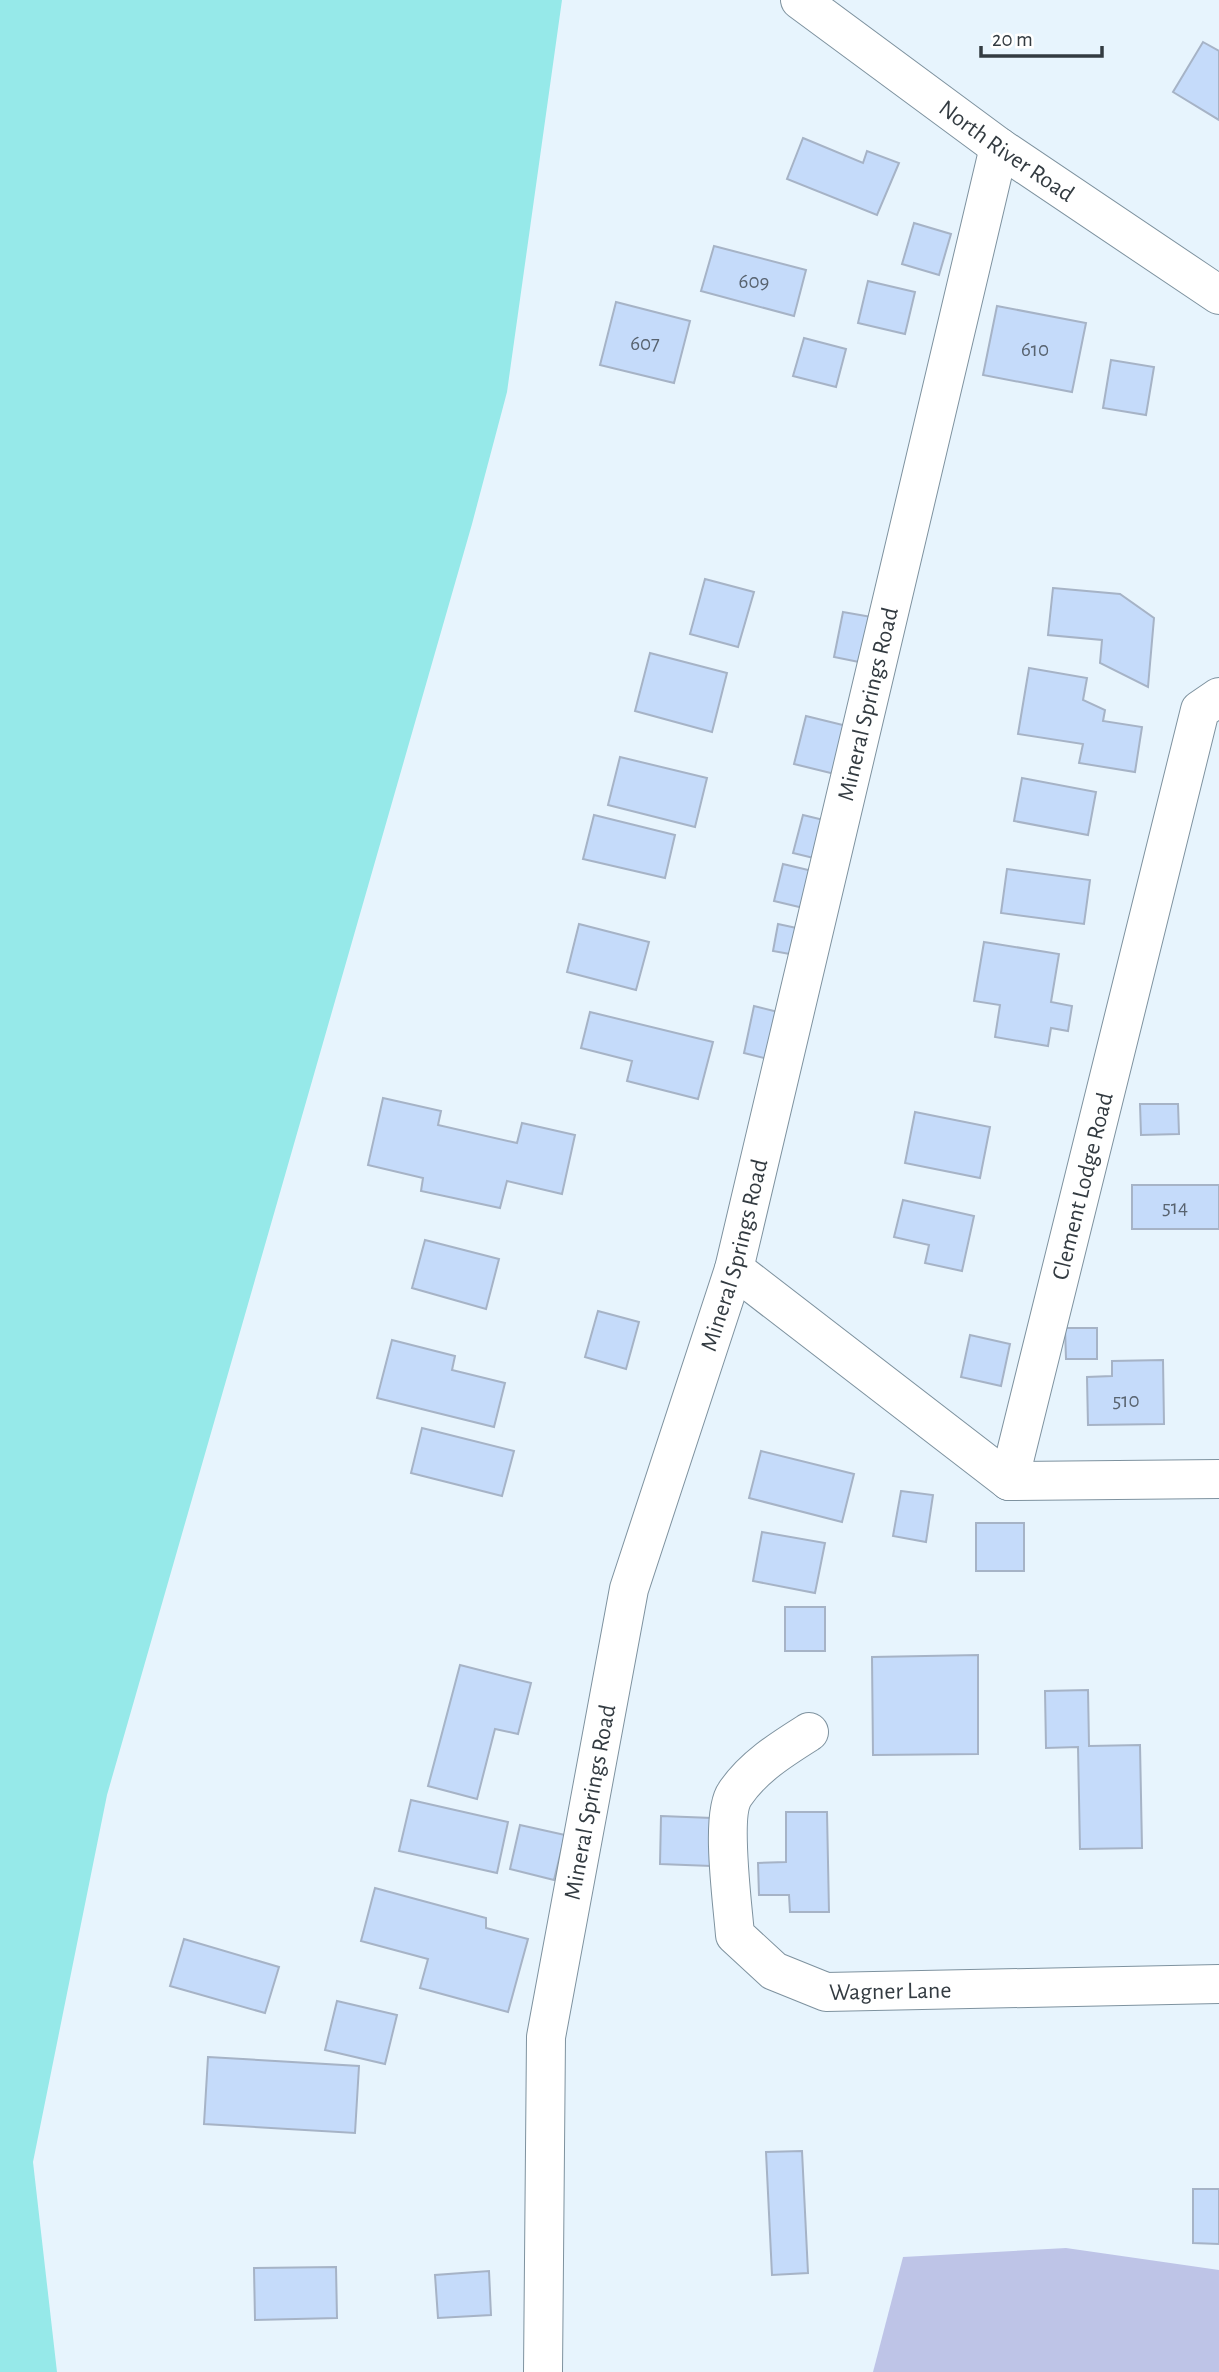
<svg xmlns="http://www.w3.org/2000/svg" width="1219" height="2372" font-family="'Alegreya Sans',sans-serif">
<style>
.green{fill:#bec4e7}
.water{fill:#96e9e9}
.building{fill:#c5dbfa;stroke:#a6b3c6;stroke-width:2}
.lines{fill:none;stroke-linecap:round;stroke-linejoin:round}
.minor-casing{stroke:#7e929f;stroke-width:40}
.tertiary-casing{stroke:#7e929f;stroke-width:40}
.minor{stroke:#fff;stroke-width:38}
.tertiary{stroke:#fff;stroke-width:38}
.labels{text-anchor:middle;stroke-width:5;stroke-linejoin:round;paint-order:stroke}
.number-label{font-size:21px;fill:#58636f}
.street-label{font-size:24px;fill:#333b41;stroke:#fff}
</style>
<rect width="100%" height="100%" fill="#e7f4fd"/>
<!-- green -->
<polygon class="green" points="1066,2248 1219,2270 1219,2372 873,2372 903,2257"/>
<!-- water -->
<polygon class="water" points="0,0 562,0 507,392 472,524 107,1795 33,2162 57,2372 0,2372"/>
<!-- building -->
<g class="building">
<polygon points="1203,42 1219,51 1219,120 1173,92"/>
<polygon points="803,138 863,163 867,151 899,163 877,215 787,179"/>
<polygon points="914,223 951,234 939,275 902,264"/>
<polygon points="714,246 806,270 794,316 701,291"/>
<polygon points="868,281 915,292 905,334 858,323"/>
<polygon points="616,302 690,321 674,383 600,365"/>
<polygon points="997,306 1086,323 1072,392 983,375"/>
<polygon points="804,338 846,349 836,387 793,376"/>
<polygon points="1111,360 1154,367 1146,415 1103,408"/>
<polygon points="705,579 754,592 738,647 690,634"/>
<polygon points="1053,588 1120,594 1154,618 1148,687 1100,663 1102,640 1048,635"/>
<polygon points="843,612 883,619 874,665 834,657"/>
<polygon points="650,653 727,673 712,732 635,711"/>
<polygon points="1029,668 1087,678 1083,700 1105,710 1103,721 1142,727 1135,772 1079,763 1083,744 1018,734"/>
<polygon points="806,716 855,728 843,776 794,764"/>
<polygon points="620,757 707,778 695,827 608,805"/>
<polygon points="1022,778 1096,792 1088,835 1014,821"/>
<polygon points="594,815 675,835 665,878 583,859"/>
<polygon points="803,815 836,823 826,861 793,853"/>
<polygon points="783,864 825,874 816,911 774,901"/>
<polygon points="1007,869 1090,880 1084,924 1001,913"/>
<polygon points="579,924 649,942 636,990 567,972"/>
<polygon points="778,924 806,930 801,956 773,951"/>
<polygon points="984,942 1059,954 1051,1002 1072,1006 1068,1031 1051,1028 1048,1046 995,1037 1000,1005 974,1001"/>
<polygon points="754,1006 786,1014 776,1061 744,1053"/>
<polygon points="590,1012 713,1042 698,1099 627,1081 632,1061 581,1048"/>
<polygon points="383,1098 441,1111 438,1125 517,1143 522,1123 575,1135 562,1194 507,1181 500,1208 421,1191 423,1178 368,1165"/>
<polygon points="1140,1104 1178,1104 1179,1134 1141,1135"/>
<polygon points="915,1112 990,1127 980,1178 905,1163"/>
<rect x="1132" y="1185" width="87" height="44"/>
<polygon points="903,1200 974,1216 962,1271 925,1263 929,1245 894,1237"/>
<polygon points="425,1240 499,1259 486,1309 412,1288"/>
<polygon points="598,1311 639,1322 626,1369 585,1357"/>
<polygon points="1065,1328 1097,1328 1097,1359 1066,1359"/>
<polygon points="970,1335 1010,1344 1001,1386 961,1377"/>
<polygon points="392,1340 455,1356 452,1370 505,1383 494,1427 377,1398"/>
<polygon points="1163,1360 1164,1424 1088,1425 1087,1377 1112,1376 1112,1361"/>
<polygon points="422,1428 514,1451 502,1496 411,1473"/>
<polygon points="761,1451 854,1474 842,1522 749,1498"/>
<polygon points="901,1491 933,1495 926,1542 893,1536"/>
<rect x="976" y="1523" width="48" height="48"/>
<polygon points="762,1532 825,1543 815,1593 753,1581"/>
<rect x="785" y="1607" width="40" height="44"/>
<polygon points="978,1655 978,1754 873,1755 872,1657"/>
<polygon points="460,1665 531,1683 518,1734 495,1729 477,1799 428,1786"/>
<polygon points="1088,1690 1089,1746 1140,1745 1142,1848 1080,1849 1078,1747 1046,1748 1045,1691"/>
<polygon points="411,1800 508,1822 497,1873 399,1851"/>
<polygon points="786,1812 827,1812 829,1912 790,1912 789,1895 759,1895 758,1863 786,1862"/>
<polygon points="661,1816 712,1818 711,1866 660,1864"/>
<polygon points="520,1825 565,1835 554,1880 510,1869"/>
<polygon points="375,1888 486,1918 486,1928 528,1939 508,2012 420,1988 428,1959 361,1941"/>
<polygon points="184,1939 279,1967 265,2013 170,1986"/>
<polygon points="337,2001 397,2015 385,2064 325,2050"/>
<polygon points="208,2057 359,2066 355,2133 204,2124"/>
<polygon points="802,2151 808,2273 772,2275 766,2152"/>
<polygon points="1193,2189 1219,2189 1219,2244 1193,2243"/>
<polygon points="336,2267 337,2318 255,2320 254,2268"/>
<polygon points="489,2271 491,2315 438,2318 435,2275"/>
</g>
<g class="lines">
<defs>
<g id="minor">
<polyline points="734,1269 1009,1481"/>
<path id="s1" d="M1009,1481L1200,710L1219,697"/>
<polyline points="1009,1481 1219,1479"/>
<path id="s2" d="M809,1732C782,1749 753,1767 735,1794C720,1815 733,1907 735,1935L774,1971L826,1992L1219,1984"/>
<path id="s3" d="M543,2372L546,2037L629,1589L734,1269L999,147"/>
</g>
<g id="tertiary">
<path id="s4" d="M800,0L999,147L1219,295"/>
</g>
</defs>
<!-- minor casing -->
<use href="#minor" class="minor-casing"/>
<!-- tertiary casing -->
<use href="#tertiary" class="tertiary-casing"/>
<!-- minor -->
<use href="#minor" class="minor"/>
<!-- tertiary -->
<use href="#tertiary" class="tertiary"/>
</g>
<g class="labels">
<!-- number labels -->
<g class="number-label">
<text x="754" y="288">609</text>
<text x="645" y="350">607</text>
<text x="1035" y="356">610</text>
<text x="1175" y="1214">514</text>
<text x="1126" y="1407">510</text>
</g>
<!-- street labels -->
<g class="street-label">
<text dy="8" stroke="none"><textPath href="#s4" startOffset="256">North River Road</textPath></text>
<text dy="8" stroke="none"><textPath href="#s3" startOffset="1708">Mineral Springs Road</textPath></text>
<text dy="8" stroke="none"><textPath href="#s1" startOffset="304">Clement Lodge Road</textPath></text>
<text dy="8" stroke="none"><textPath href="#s3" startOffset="1141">Mineral Springs Road</textPath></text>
<text dy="8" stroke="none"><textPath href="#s3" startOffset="574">Mineral Springs Road</textPath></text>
<text dy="8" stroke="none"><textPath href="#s2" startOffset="413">Wagner Lane</textPath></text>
</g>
</g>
<!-- scale -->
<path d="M981 46v10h121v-10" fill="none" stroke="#333b41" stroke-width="3.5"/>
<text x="992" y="46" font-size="21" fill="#333b41" stroke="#ffffff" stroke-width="5" paint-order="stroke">20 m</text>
</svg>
